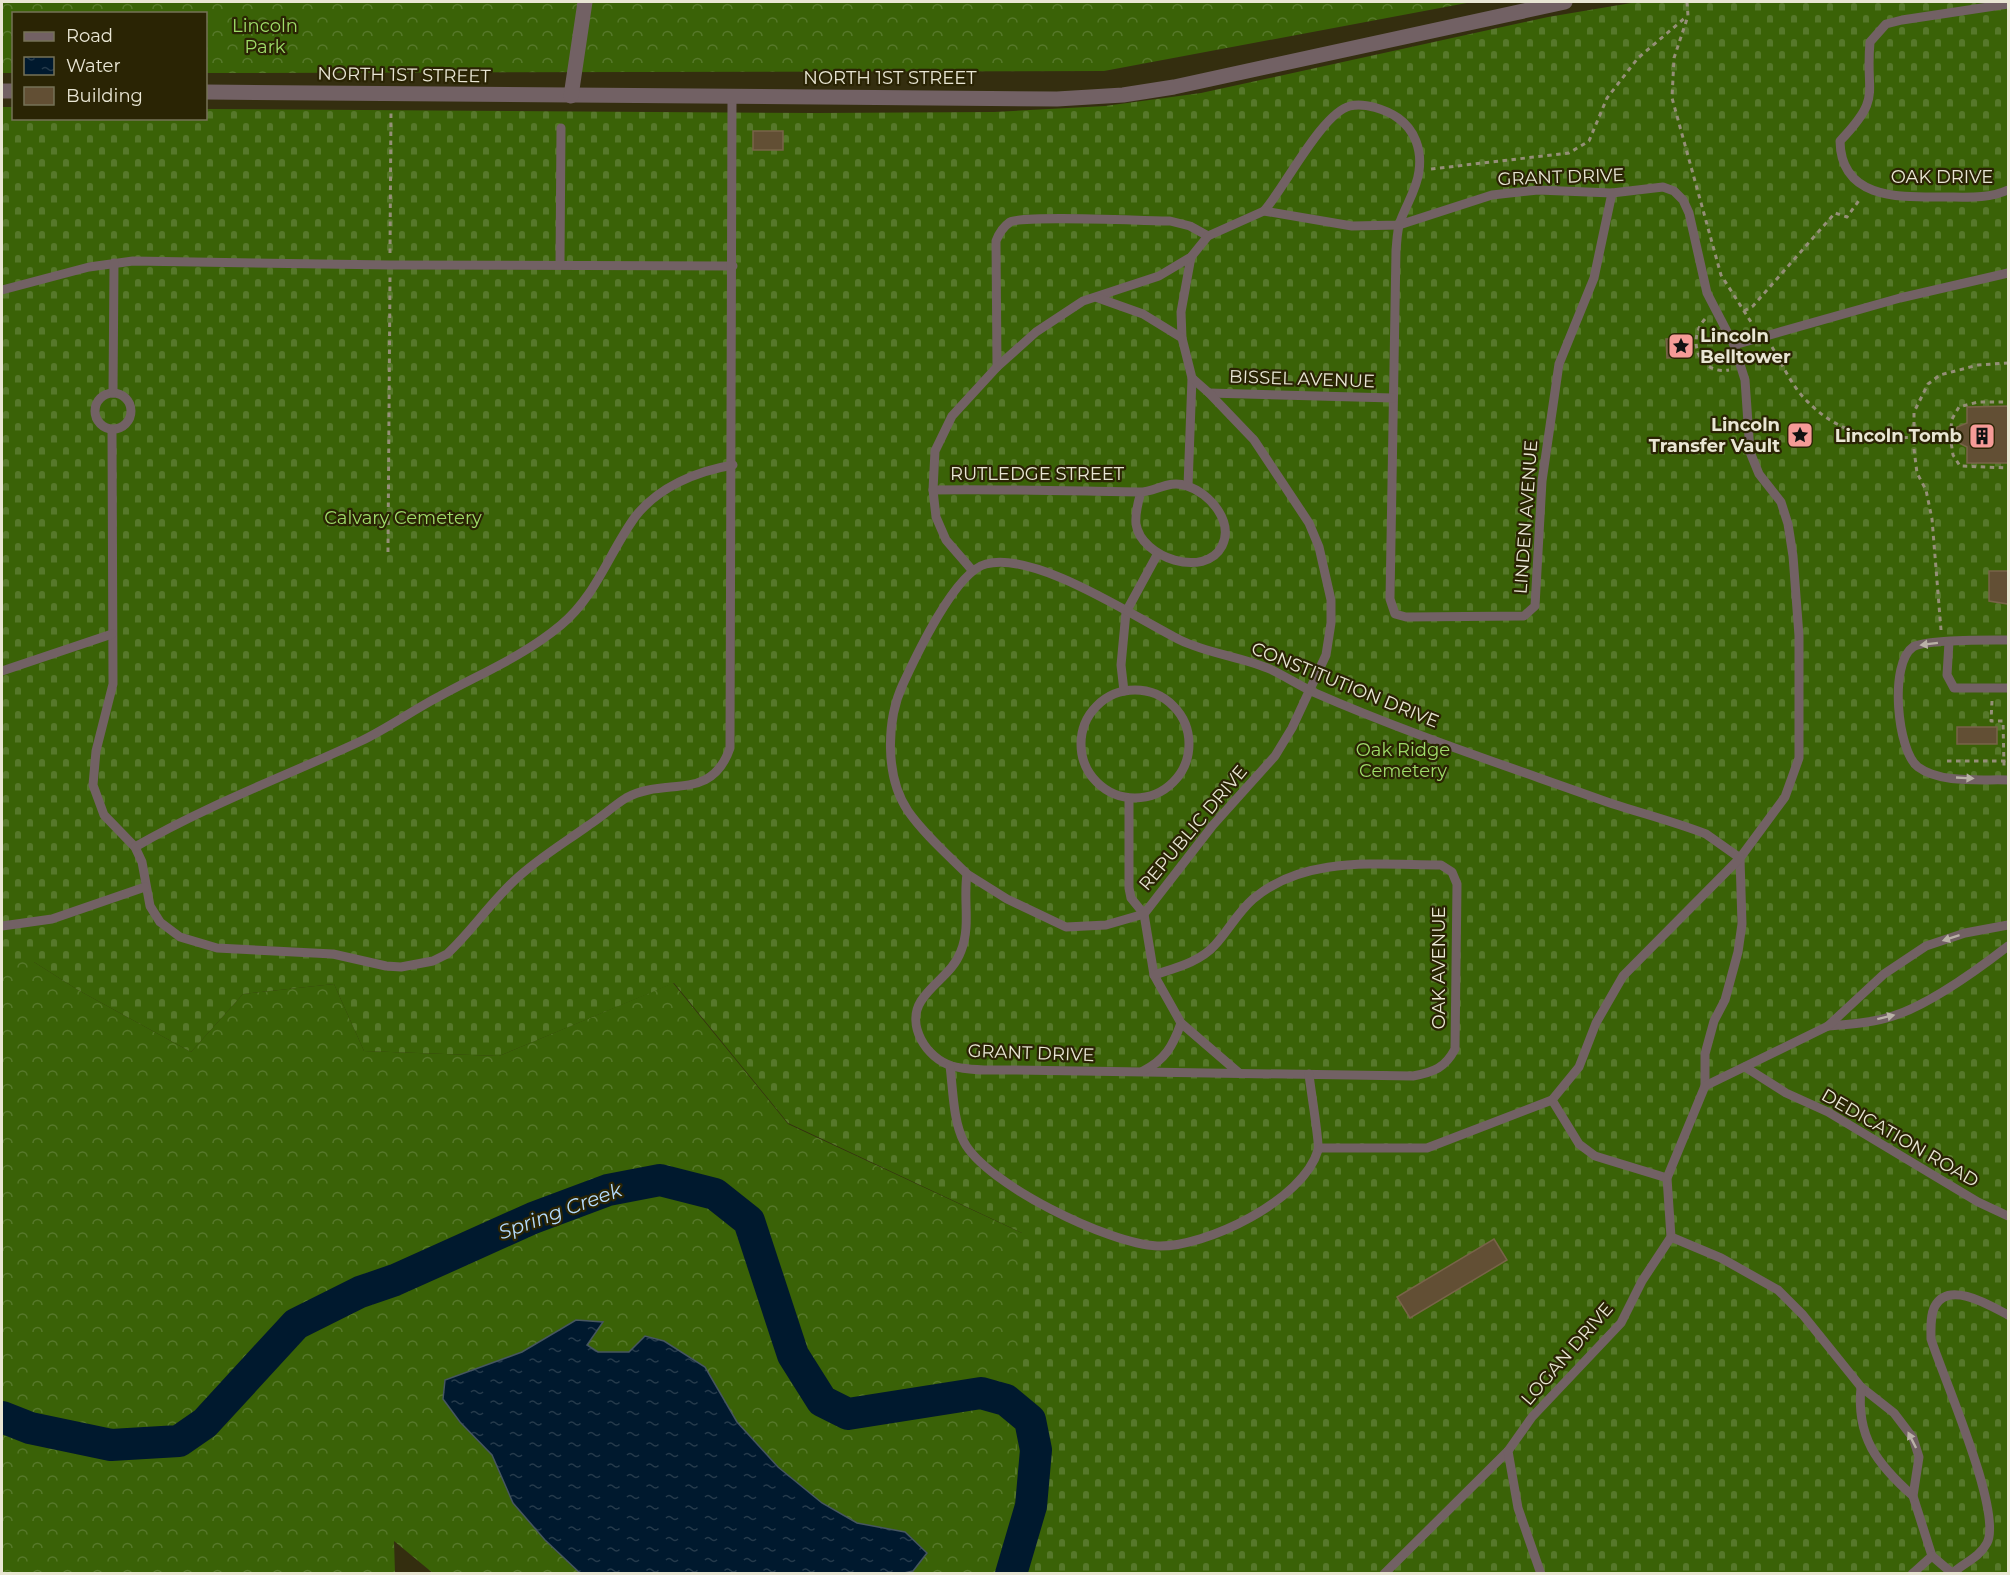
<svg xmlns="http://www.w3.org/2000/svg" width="2010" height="1575" font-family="Montserrat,sans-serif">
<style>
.forest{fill:url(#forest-crowns)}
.cemetery{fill:url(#cemetery-stones)}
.water{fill:url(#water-ripples);stroke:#465660;stroke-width:1.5}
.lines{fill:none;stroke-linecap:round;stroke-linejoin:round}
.river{stroke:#00192e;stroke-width:32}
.building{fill:#624f34;stroke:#786448;stroke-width:1.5}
.path{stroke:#959078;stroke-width:3;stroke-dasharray:4.5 4.5;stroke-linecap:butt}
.lane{stroke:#726164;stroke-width:9}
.street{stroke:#726164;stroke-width:15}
.oneway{fill:#b9b1a7}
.labels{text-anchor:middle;stroke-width:4.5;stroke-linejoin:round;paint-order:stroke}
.park-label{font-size:18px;fill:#9fdc69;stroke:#2a2404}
.street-label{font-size:18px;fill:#e9e6d4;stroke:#2a2404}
.poi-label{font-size:18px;font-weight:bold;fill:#e9e6d4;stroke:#2a2404;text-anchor:end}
.water-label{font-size:20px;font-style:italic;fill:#b4dbfe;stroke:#2a2404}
</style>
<defs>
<pattern id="forest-crowns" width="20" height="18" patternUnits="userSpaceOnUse" patternTransform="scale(1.5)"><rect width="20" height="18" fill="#3a6207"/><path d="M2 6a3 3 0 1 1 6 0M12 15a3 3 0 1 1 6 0" fill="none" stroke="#56782a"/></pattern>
<pattern id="cemetery-stones" width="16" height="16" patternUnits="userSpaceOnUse" patternTransform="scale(1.5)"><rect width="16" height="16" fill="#3a6207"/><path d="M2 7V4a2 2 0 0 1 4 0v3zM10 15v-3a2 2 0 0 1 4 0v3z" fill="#56782a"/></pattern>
<pattern id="water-ripples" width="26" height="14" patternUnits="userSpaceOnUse" patternTransform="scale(1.5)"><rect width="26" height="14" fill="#00192e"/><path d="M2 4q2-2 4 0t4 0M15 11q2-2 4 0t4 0" fill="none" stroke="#253a4b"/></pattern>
</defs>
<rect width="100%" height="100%" fill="#342e0f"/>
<!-- forest -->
<g class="forest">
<polygon points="2,2 1472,2 1104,71 206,73 206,14 14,14 13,73 2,73"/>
<polygon points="2,962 34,962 78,990 191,1052 243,994 334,984 364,1051 499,1056 673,983 788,1124 1022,1233 1231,1573 434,1574 394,1541 395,1573 2,1573"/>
</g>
<!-- cemetery -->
<polygon class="cemetery" points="1637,2 2008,2 2008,1573 1012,1573 1022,1233 788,1123 674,983 499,1056 364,1051 334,984 243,994 191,1052 78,990 34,962 2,962 2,107 13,107 14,118 206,118 206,109 816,113 994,112 1105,106 1201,93 1548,17"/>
<!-- water -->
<polygon class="water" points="576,1320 603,1322 587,1345 598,1352 629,1352 645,1336 664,1341 705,1367 737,1422 778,1467 822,1503 857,1523 905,1532 927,1553 913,1571 904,1573 580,1573 545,1540 513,1503 492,1455 460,1422 443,1399 445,1380 522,1352"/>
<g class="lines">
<!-- river -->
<polyline class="river" points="2,1417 30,1428 111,1445 179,1441 205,1423 296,1324 360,1292 395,1280 533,1218 608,1190 660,1180 715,1194 749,1221 793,1355 822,1401 848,1414 981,1393 1006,1400 1030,1420 1036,1450 1031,1506 1011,1574"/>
</g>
<!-- building -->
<g class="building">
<rect x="753" y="131" width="30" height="19"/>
<polygon points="1666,339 1686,339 1686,357 1667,358"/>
<polygon points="2008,406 2008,463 1967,463 1967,447 1957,442 1955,434 1957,427 1967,423 1967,407"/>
<polygon points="1804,427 1810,441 1795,447 1789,433"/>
<polygon points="1989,571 2008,571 2008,604 1989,601"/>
<rect x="1957" y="727" width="40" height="17"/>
<polygon points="1494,1239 1507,1260 1410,1318 1397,1297"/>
</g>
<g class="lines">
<!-- path -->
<g class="path">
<polyline points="1687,2 1688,16 1674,58 1672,98 1721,275 1751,322"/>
<polyline points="1431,169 1569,153 1589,141 1607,98 1638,58 1686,17"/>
<polyline points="390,253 391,109"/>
<polyline points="1744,311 1753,306 1835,213 1847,217 1860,199"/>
<path d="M1705,319C1686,340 1699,375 1729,370"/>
<path d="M1772,347C1782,364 1791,384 1804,398C1848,445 1892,439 1950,435L1952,419L1959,407L1978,402H2008"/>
<polyline points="1950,435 1953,455 1960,466 2008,468"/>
<polyline points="388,552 390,277"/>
<polyline points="1941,630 1932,519 1926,490 1917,473 1914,449 1914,412 1928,384 1940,375 1978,365 2008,363"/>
<polyline points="1992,701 1991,721 2003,721 2004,766"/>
<polyline points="1947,761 2008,761"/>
</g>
<!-- lane -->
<g class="lane">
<path d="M2008,4L1902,20L1886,24L1870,42C1865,96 1883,96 1840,141C1841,200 1900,197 1944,197C1966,197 1988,199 2008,190"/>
<path d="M1264,211C1285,187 1322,113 1350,106C1364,102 1387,110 1398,118C1415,130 1422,150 1419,171C1417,189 1406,205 1400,222C1397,231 1397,241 1396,250L1390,599L1395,614L1406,617L1524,616L1535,606L1542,481L1559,364L1594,278L1612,193"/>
<polyline points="560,264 561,128"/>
<polyline points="2,290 89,267 133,261 390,265 733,266"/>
<polyline points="1182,338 1181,312 1191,257"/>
<polyline points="1734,345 1900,298 2008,273"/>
<path d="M997,367L996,241C999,233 1003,227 1010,222C1025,215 1145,221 1170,221L1190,226L1208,236"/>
<circle cx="113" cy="411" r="18"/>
<polyline points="113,393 114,263"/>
<polyline points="1209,393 1393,398"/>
<path d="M112,430L113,684L96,751L93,785L104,815L135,847L142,862L150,906L160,922L180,937L217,948L333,954L386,966L401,967L433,961L447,954C471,932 490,903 515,880C537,859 564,843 589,825C602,817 613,806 626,798C666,776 711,803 730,748L732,97"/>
<polyline points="1188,486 1192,378"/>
<path d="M933,490C1002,489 1070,491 1139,492C1156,492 1169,479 1187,486C1210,493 1234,522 1222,546C1205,579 1141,558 1136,524C1135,513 1138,502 1141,492"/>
<polyline points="972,570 946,540 936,517 933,490 935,451 952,416 997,367 1036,332 1083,301 1159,276 1191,257 1208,236 1264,211 1352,226 1399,225 1492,195 1538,190 1612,193 1663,187 1674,191 1683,200 1689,213 1707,293 1734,345 1745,380 1750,452 1759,474 1781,502 1788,524 1793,556 1799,636 1799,758 1785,797 1740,858 1742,924 1738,952 1725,1000 1714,1021 1705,1054 1705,1086"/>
<path d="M2008,640C1990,640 1925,639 1913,647C1889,663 1897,751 1918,767C1941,784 1982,779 2008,780"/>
<polyline points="1949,642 1947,675 1954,688 2008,688"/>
<polyline points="2,671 112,634"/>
<circle cx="1135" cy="744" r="54"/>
<polyline points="1124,691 1121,665 1126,612 1157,555"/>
<polyline points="1129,800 1129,888 1131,898 1144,914 1154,975 1181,1023 1239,1073"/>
<path d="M135,847C207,805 286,776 361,741C388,728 413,710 440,696C482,673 524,656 561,625C596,596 609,553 635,517C658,487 697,471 733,465"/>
<polyline points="967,874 1007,899 1066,927 1106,925 1144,914 1213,825 1275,756 1292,728 1326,655 1331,623 1331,600 1319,547 1309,523 1254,440 1209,393 1192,378 1182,338 1143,314 1098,298"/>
<polyline points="2,926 52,919 145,887"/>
<path d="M1154,975C1175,968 1200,962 1215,945C1228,931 1238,912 1253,899C1305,855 1378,865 1441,865L1452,872L1457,884L1455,1049C1445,1068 1434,1072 1413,1076L1011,1070C992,1070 970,1071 952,1066C926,1058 906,1025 921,1001C933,982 953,973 961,951C971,926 963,900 967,874C947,854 924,834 908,811C885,777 886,721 903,684C916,656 955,572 986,564C1036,551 1134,617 1180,640C1209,654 1243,657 1272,670C1286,677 1299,685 1313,692C1411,735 1513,768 1613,804C1644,814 1675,822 1706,834L1740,858L1623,976L1596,1023L1579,1067L1552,1100L1579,1144L1595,1156L1667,1178"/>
<path d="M1828,1026C1850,1024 1872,1023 1893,1016C1931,1004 1977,970 2008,946"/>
<path d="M950,1066C953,1089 953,1121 964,1142C986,1184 1109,1244 1157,1246C1205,1248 1304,1200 1318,1150C1320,1144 1310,1086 1309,1074"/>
<polyline points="1745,1067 1786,1093 1828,1112 1978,1202 2008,1216"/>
<path d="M1143,1071C1165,1060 1173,1046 1181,1023"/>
<polyline points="1319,1148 1427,1148 1552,1100"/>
<polyline points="1671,1237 1721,1258 1778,1290 1803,1315 1861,1387 1894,1413 1913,1438 1919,1457 1913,1496 1932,1556 1912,1574"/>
<path d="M1861,1387C1856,1437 1877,1464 1913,1496"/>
<polyline points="1932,1556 1953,1574"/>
<path d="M1953,1573C1965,1562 1979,1558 1987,1543C2003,1512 1943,1377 1931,1339C1931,1329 1930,1315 1935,1306C1949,1280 1991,1306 2008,1315"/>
<polyline points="1384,1574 1508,1451"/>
<polyline points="1541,1574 1518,1508 1508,1451 1532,1417 1621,1323 1642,1281 1671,1237 1667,1178 1705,1086 1828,1026 1884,974 1926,946 1965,933 2008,925"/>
</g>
<!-- street -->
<g class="street">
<polyline points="2,91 14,91"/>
<polyline points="206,92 1057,99 1123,95 1174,87 1565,2"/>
<polyline points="571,96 585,2"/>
</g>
</g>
<!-- one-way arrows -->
<defs><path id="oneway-solid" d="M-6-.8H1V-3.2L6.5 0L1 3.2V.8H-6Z" transform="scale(1.5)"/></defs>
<g class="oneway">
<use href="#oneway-solid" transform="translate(1929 644) rotate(173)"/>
<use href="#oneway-solid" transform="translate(1965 778) rotate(3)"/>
<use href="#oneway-solid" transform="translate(1951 938) rotate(162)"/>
<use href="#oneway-solid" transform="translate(1886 1017) rotate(-14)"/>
<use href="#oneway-solid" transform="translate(1912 1440) rotate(-117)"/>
</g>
<!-- icons -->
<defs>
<symbol id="sight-square" viewBox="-11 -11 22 22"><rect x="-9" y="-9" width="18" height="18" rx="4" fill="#f59b97" stroke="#2a2404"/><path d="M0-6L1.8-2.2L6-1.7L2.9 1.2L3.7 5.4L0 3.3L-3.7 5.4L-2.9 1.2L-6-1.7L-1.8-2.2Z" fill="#111"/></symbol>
<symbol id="building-square" viewBox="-11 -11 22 22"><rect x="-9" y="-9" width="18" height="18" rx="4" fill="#f59b97" stroke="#2a2404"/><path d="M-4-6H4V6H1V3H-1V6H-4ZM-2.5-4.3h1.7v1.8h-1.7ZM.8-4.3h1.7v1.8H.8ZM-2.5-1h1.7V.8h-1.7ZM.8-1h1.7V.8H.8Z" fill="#111"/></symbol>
</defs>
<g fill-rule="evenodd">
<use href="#sight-square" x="1666" y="331" width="30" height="30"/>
<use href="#sight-square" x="1785" y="420" width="30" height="30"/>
<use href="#building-square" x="1967" y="421" width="30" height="30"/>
</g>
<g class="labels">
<!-- park labels -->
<g class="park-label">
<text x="265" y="32">Lincoln<tspan x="265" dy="21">Park</tspan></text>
<text x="403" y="524">Calvary Cemetery</text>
<text x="1403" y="756">Oak Ridge<tspan x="1403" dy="21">Cemetery</tspan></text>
</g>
<!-- street labels -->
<g class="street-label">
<text transform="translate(404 75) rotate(1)" y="6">NORTH 1ST STREET</text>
<text x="890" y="84">NORTH 1ST STREET</text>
<text transform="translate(1561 177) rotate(-2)" y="6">GRANT DRIVE</text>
<text x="1942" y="183">OAK DRIVE</text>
<text transform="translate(1302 379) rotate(2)" y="6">BISSEL AVENUE</text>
<text x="1037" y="480">RUTLEDGE STREET</text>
<text transform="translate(1526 517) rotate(-86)" y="6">LINDEN AVENUE</text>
<text transform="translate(1345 685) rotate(22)" y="6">CONSTITUTION DRIVE</text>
<text transform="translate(1193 828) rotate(-50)" y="6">REPUBLIC DRIVE</text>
<text transform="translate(1439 968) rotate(-90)" y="6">OAK AVENUE</text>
<text transform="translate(1031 1053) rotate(2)" y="6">GRANT DRIVE</text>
<text transform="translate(1900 1138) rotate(30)" y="6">DEDICATION ROAD</text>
<text transform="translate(1567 1354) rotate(-49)" y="6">LOGAN DRIVE</text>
</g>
<!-- poi labels -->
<g class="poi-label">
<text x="1700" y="342" text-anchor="start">Lincoln<tspan x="1700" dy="21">Belltower</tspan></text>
<text x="1780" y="431">Lincoln<tspan x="1780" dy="21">Transfer Vault</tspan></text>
<text x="1962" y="442">Lincoln Tomb</text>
</g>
<!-- water labels -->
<g class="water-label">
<text transform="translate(560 1211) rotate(-20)" y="7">Spring Creek</text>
</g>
</g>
<!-- border -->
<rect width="2010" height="1575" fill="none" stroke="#e9e6d4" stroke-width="6"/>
<!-- legend -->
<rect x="12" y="12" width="195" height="108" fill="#2a2404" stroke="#767257" stroke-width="1.5"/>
<rect x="24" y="32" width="30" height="9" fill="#726164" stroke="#767257" stroke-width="1.5"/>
<text x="66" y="42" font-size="18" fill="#e9e6d4">Road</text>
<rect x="24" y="57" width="30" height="18" fill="url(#water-ripples)" stroke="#767257" stroke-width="1.5"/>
<text x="66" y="72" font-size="18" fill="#e9e6d4">Water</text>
<rect x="24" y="87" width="30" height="18" fill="#624f34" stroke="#767257" stroke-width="1.5"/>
<text x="66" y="102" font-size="18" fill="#e9e6d4">Building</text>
</svg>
